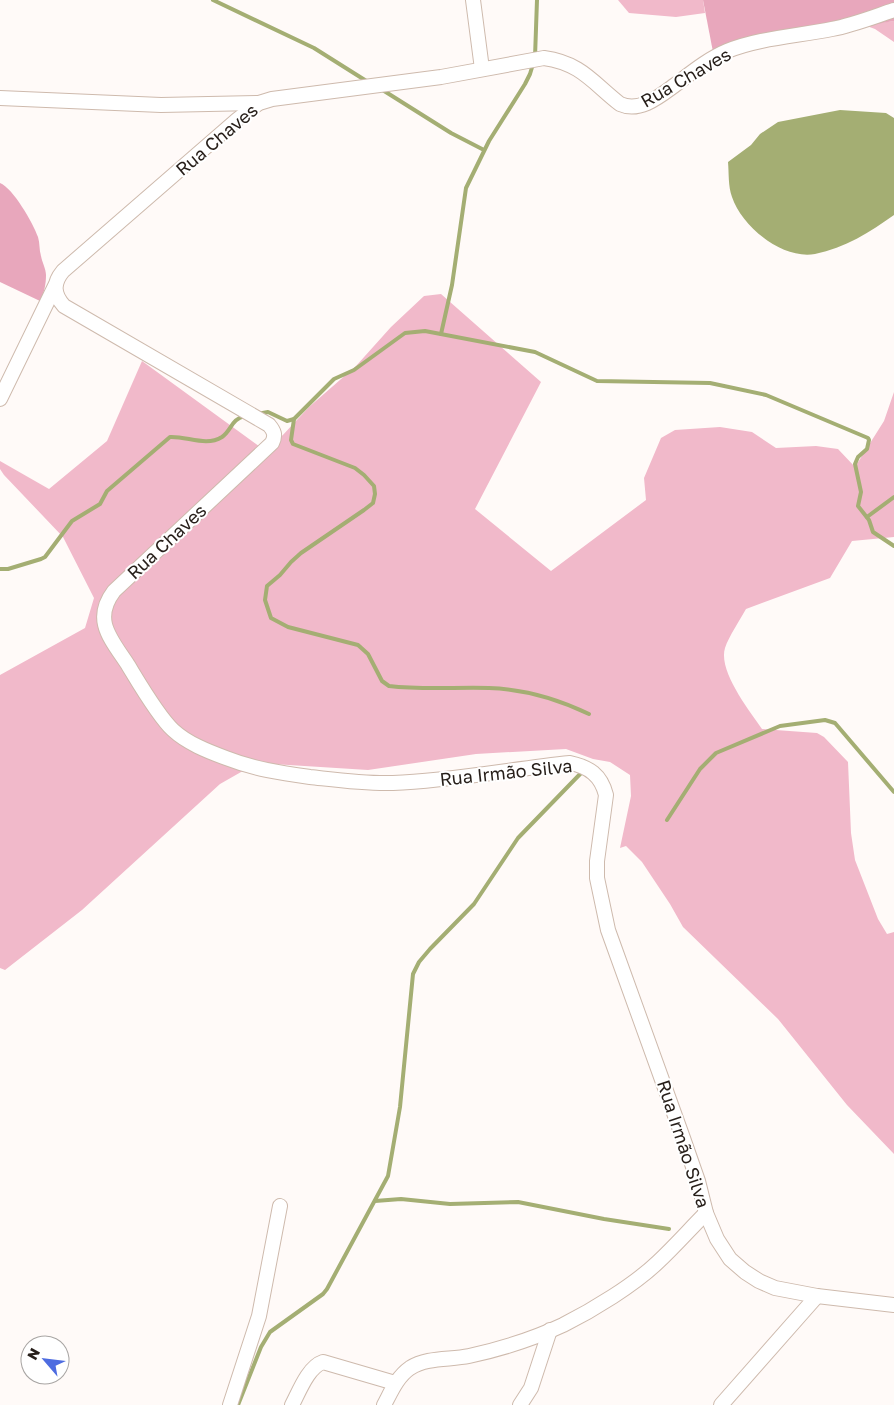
<svg xmlns="http://www.w3.org/2000/svg" width="894" height="1405" font-family="'Golos Text',sans-serif">
<style>
.green{fill:#f1b9ca}
.forest{fill:#e8a7bc}
.water{fill:#a4ae73}
.lines{fill:none;stroke-linecap:round;stroke-linejoin:round}
.stream{stroke:#a4ae73;stroke-width:4}
.minor-casing{stroke:#cebaad;stroke-width:16}
.minor{stroke:#fff;stroke-width:14}
.labels{text-anchor:middle;stroke-width:4;stroke-linejoin:round;paint-order:stroke}
.street-label{font-size:18px;fill:#261e19;stroke:#fff}
</style>
<rect width="100%" height="100%" fill="#fffaf8"/>
<!-- green -->
<g class="green">
<polygon points="618,0 703,0 705,13 676,17 629,13"/>
<polygon points="894,21 894,42 875,29 864,25"/>
<path d="M441,294L541,382L475,509L551,571L646,500L644,478L661,438L675,430L720,427L752,432L776,448L816,446L838,449L855,467L884,421L894,392V537L852,541L830,578L746,609C740,620 729,636 725,648C718,671 749,710 762,729L817,733L824,737L848,762L851,833L855,860L878,919L887,934L894,932V1154L847,1105L778,1019L683,927L670,904L642,862L626,846L620,848L631,796L630,775L610,762L593,759L566,749L476,754L368,770L257,763L220,784L82,910L5,970L0,968V675L85,628L94,598L63,537L4,475L0,469V461L49,489L107,441L142,361L267,452L309,407L356,366L391,327L424,296Z"/>
</g>
<!-- forest -->
<g class="forest">
<polygon points="703,0 894,0 894,21 713,52"/>
<path d="M0,183C13,188 33,223 38,237C40,243 39,250 41,256C42,262 46,269 46,275C46,284 44,294 40,301L0,282Z"/>
</g>
<!-- water -->
<path class="water" d="M840,110L886,113L894,118V215C870,232 845,248 815,254C783,260 742,227 732,197C728,186 729,173 728,162L751,145L760,134L778,122Z"/>
<g class="lines">
<!-- stream -->
<g class="stream">
<polyline points="213,0 314,48 368,82"/>
<polyline points="535,57 537,0"/>
<polyline points="381,89 451,133 484,150"/>
<polyline points="441,334 452,285 466,188 489,141 525,84 530,74 533,64"/>
<polyline points="257,414 268,412 287,421 294,419 334,379 354,370 405,333 425,331 535,352 597,381 710,383 766,395 868,438 869,440 867,449 858,457 855,464 861,492 858,506 869,520 873,532 894,546"/>
<path d="M294,419L291,440L293,444L355,468L364,475L374,486L375,494L373,503L364,510L301,553L291,562L280,575L267,586L265,600L271,618L288,627L358,645L368,654L382,681L389,686C422,690 456,687 489,688C524,689 558,699 589,714"/>
<polyline points="867,517 894,497"/>
<path d="M0,569H8L41,559L45,557L72,521L100,504L107,491L170,437C187,436 206,447 222,437C232,430 231,419 245,416"/>
<polyline points="667,820 700,769 716,753 780,726 825,720 835,723 894,792"/>
<polyline points="375,1201 401,1199 450,1204 518,1202 604,1219 669,1229"/>
<polyline points="238,1405 261,1347 270,1332 323,1294 327,1289 388,1176 400,1107 413,974 419,962 430,949 474,904 518,838 583,771"/>
</g>
<defs>
<g id="minor">
<polyline points="473,0 482,69"/>
<path d="M894,10C873,17 853,25 832,29C797,36 759,38 727,51C708,59 691,73 675,85C660,96 640,113 620,104C593,83 581,63 544,58L441,77L272,99L259,103L238,119L63,271C53,283 53,294 64,306L269,425C274,431 276,435 272,443L114,591C92,620 111,639 128,665C139,683 158,716 173,730C187,743 207,751 226,758C254,769 281,773 310,777C337,780 365,784 393,783C452,781 511,769 570,763C589,767 601,775 606,795L597,861V878L608,930L683,1138L698,1181L706,1213L717,1239L730,1259L745,1272L759,1281L775,1288L817,1296L894,1305"/>
<polyline points="0,98 161,105 259,103"/>
<polyline points="0,399 55,286"/>
<polyline points="230,1405 259,1316 280,1206"/>
<path d="M292,1405C299,1392 308,1367 323,1362L395,1383"/>
<path d="M384,1405C391,1392 397,1377 410,1368C427,1357 450,1360 469,1356C501,1349 533,1339 563,1325C593,1310 634,1285 658,1262C675,1246 690,1229 706,1213"/>
<polyline points="520,1405 531,1388 550,1330"/>
<polyline points="721,1405 817,1296"/>
</g>
</defs>
<!-- minor casing -->
<use href="#minor" class="minor-casing"/>
<!-- minor -->
<use href="#minor" class="minor"/>
</g>
<g class="labels">
<!-- street labels -->
<g class="street-label">
<text transform="translate(686 78) rotate(-30)" y="6">Rua Chaves</text>
<text transform="translate(217 140) rotate(-40)" y="6">Rua Chaves</text>
<text transform="translate(167 542) rotate(-43)" y="6">Rua Chaves</text>
<text transform="translate(506 773) rotate(-6)" y="6">Rua Irmão Silva</text>
<text transform="translate(683 1144) rotate(72)" y="6">Rua Irmão Silva</text>
</g>
</g>
<!-- north arrow -->
<g transform="translate(45 1360) rotate(298)"><circle r="24" fill="#ffffff" stroke="#a8a5a3"/>
<path d="M0-4L9 19L0 12L-9 19Z" fill="#4e6ce0"/>
<text y="-8" font-size="14" font-weight="bold" text-anchor="middle" fill="#261e19">N</text>
</g>
</svg>
